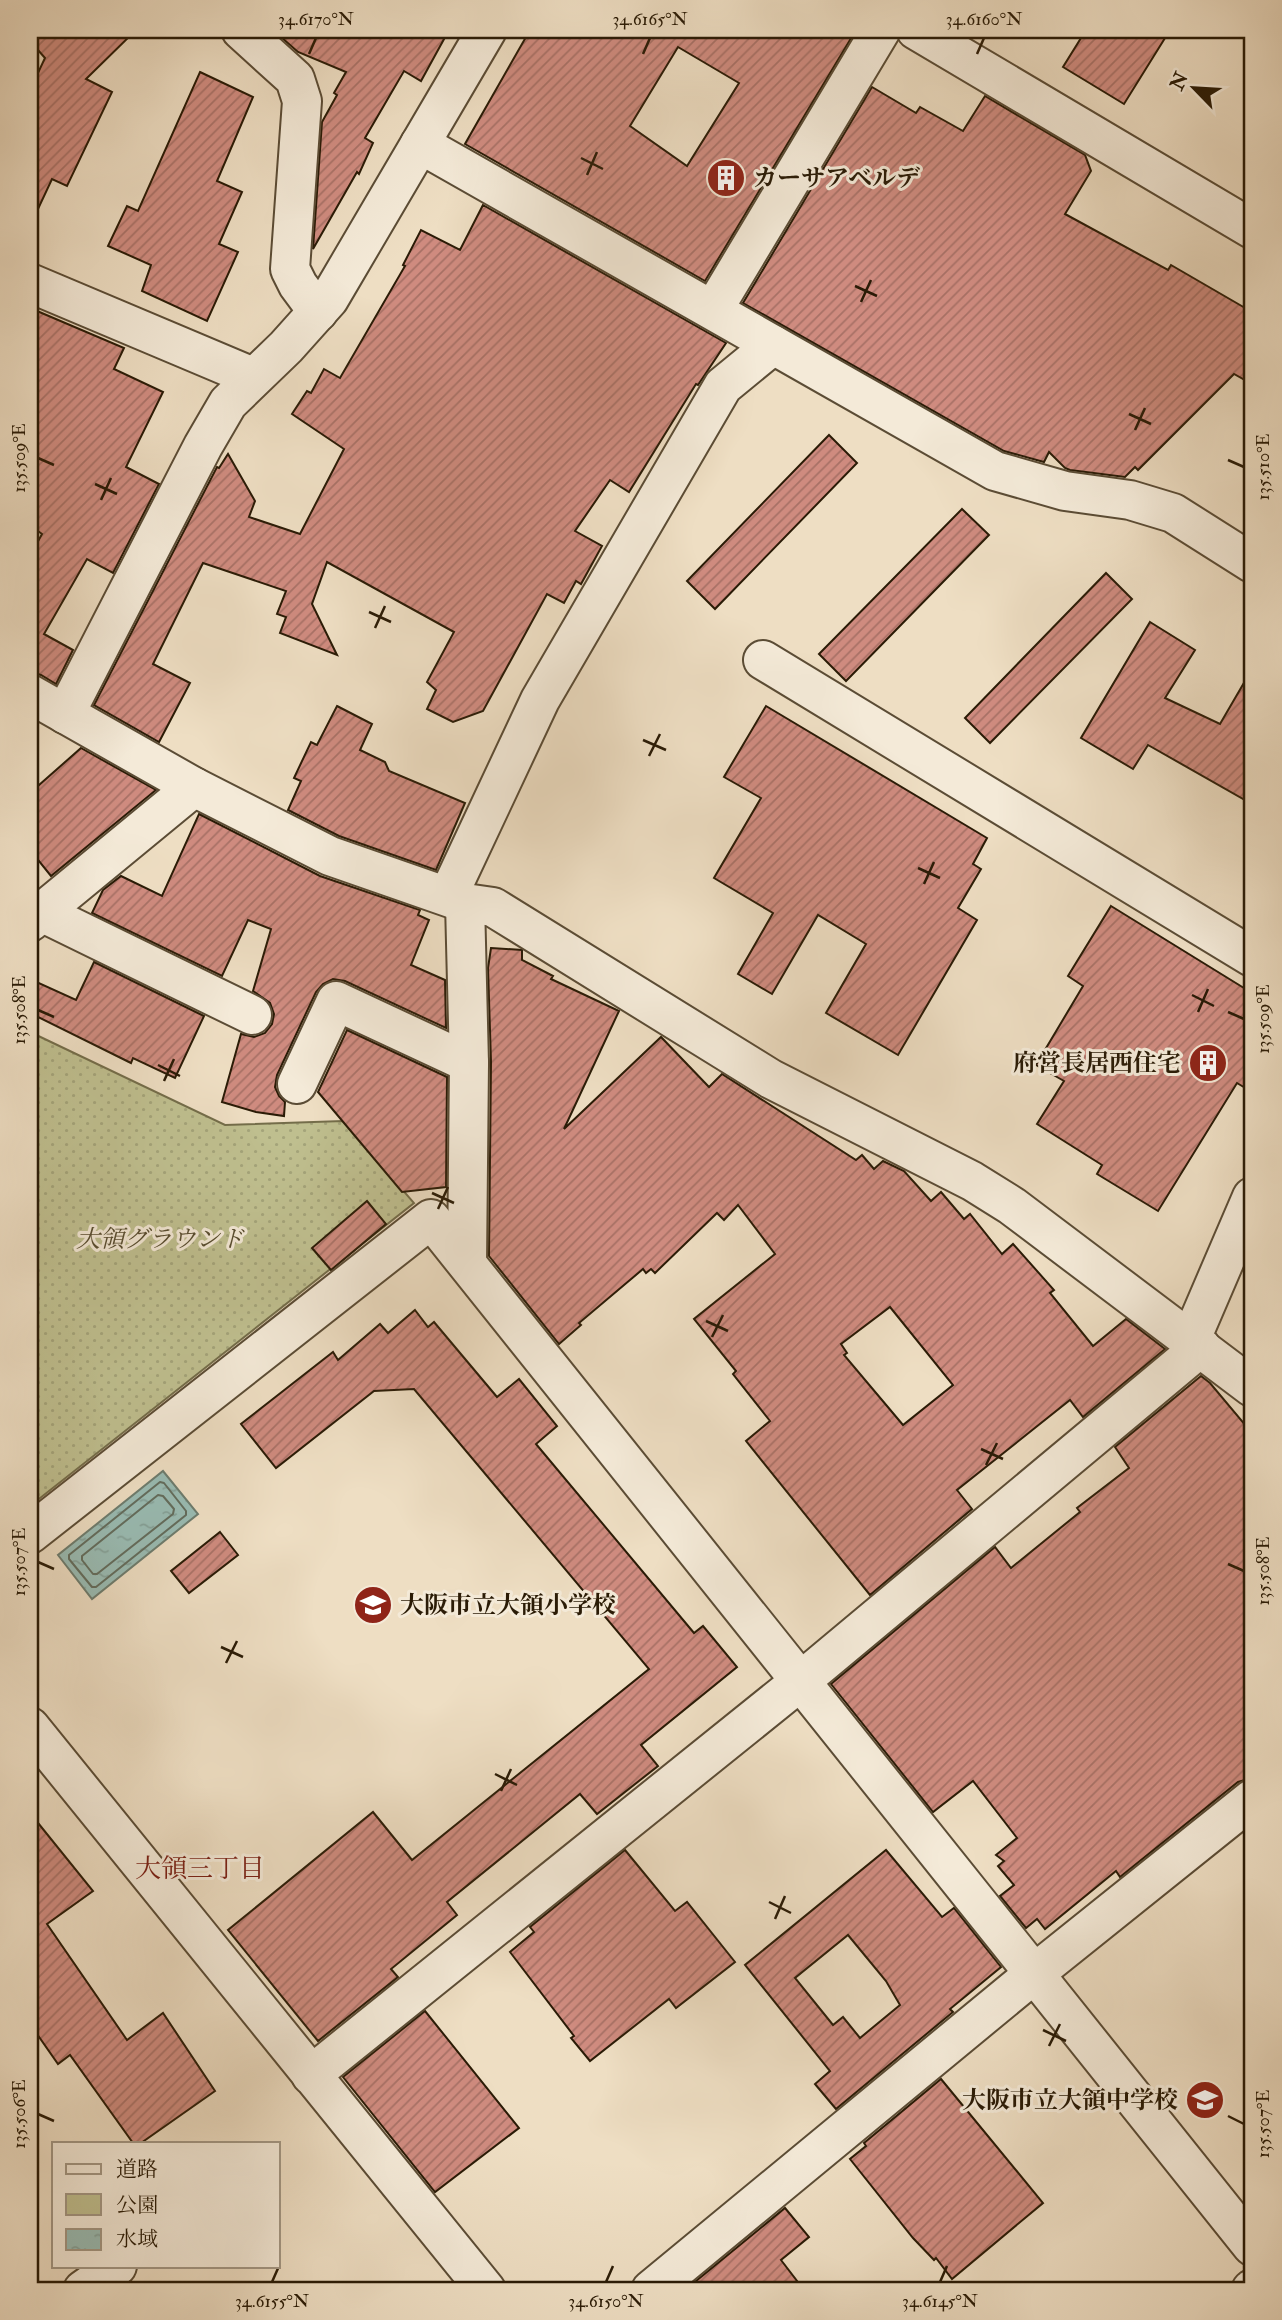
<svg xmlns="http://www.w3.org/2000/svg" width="1282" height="2320" font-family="'IM FELL Double Pica','Noto Serif JP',serif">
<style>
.green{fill:url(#green-dots);stroke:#746d4a;stroke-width:2}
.water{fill:url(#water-ripples);stroke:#6d7c6e;stroke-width:2}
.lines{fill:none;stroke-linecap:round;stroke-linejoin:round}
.shore{stroke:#626c5d;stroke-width:2}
.building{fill:url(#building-hatch);stroke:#2a1b06;stroke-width:2;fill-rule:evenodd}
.minor-casing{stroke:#5b4c35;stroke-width:42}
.minor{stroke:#f4ead8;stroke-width:38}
.ticks{fill:none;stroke:#2a1b06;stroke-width:2.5}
.labels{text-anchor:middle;stroke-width:6;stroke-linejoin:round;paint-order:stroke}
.poi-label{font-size:24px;font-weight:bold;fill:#2a1b06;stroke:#f4ead8;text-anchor:start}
.park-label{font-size:24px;font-style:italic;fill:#574c2f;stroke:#f4ead8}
.neighbourhood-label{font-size:26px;fill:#7a1f14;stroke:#f4ead8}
.neatline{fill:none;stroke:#2a1b06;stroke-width:2.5}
.ticks-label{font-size:18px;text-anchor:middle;fill:#2a1b06}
</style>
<defs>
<pattern id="green-dots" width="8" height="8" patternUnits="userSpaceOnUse" patternTransform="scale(1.75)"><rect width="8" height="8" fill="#bfbf8f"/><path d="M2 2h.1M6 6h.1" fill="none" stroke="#a4a47a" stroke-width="1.8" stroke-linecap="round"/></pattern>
<pattern id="water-ripples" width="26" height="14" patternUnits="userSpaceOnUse" patternTransform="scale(1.75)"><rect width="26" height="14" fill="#99bcb4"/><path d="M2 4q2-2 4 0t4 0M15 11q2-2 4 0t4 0" fill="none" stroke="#84a199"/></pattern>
<pattern id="building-hatch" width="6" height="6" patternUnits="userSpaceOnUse" patternTransform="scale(1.75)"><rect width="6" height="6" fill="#cf8b7f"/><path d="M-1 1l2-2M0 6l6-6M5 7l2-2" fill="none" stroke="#a87166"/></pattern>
</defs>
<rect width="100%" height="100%" fill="#eedec3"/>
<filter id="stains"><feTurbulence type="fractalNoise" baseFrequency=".00286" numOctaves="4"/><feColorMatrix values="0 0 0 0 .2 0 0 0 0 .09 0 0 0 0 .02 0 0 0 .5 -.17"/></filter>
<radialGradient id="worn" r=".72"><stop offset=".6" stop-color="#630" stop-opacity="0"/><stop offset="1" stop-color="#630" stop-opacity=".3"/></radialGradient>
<!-- green -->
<polygon class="green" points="30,1032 225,1125 343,1121 414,1203 30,1506"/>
<!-- water -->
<polygon class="water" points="163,1471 198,1514 92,1599 58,1555"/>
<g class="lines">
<!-- shore -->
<g class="shore">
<polygon points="160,1482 164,1483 186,1511 186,1515 96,1587 92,1587 69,1559 69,1555"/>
<polygon points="158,1495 163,1496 174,1509 173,1514 97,1574 93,1574 82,1560 82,1556"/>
</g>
</g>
<!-- building -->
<g class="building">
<polygon points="30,30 136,30 86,79 112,92 67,186 52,179 30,226 30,90 45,58 30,41"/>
<polygon points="273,30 449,30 421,81 404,71 365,138 373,143 359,174 357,172 313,249 322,122 337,95 334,93 346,72 298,52"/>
<path d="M530,30H856L705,281L465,144ZM678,47L739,83L687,166L630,126Z"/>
<polygon points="1086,30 1170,30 1124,104 1063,67"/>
<polygon points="200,72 253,97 217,181 242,192 219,244 238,252 207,321 142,291 151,265 108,246 127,206 138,211"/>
<polygon points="872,87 916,113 920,107 963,131 985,96 1085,155 1091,171 1065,214 1168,270 1171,265 1252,312 1252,384 1234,374 1138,470 1135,467 1125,477 1070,470 1065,468 1049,452 1044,462 1004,451 743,303"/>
<polygon points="483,205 726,343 698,385 696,384 629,492 610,480 575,531 602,546 581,584 576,581 564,603 547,594 483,711 453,722 427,709 436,690 427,682 454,632 327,562 312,604 337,655 280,633 286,617 277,614 286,591 203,563 153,664 190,683 159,742 94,705 217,467 219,468 228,454 255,501 249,517 300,534 344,449 292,414 307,391 311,393 324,369 340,378 405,266 403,265 421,230 460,250"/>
<polygon points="30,308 124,348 114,369 163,392 126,467 159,484 113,573 87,559 44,634 73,650 56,684 41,675 30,672 30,556 42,534 30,525"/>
<polygon points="829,435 857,463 715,609 687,581"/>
<polygon points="962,509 989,535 846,681 819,654"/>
<polygon points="1106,573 1132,599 990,743 965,718"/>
<polygon points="1150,622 1195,650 1165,698 1220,724 1252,669 1252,804 1148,745 1133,769 1081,738"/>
<polygon points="337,706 372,724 360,750 385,762 389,771 465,803 436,870 339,836 288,810 301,781 294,778 311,742 317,745"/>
<polygon points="766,706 987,838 973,864 981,869 958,908 977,920 898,1055 826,1013 866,944 818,915 772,994 738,974 773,913 714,878 761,798 724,777"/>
<polygon points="81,748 156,790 51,876 30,850 30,793"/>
<polygon points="199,814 320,876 420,910 418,915 429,920 411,965 445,980 446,1028 345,981 333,979 323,984 316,992 277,1075 275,1087 279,1096 285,1102 284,1116 256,1112 222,1102 241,1034 254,1037 265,1033 272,1024 274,1014 270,1003 253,991 271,929 248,920 222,976 92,913 103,890 121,876 162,896"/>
<polygon points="1111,906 1252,993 1252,1092 1237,1083 1158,1211 1097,1174 1102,1165 1037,1124 1064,1081 1036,1065 1083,986 1068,976"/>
<path d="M491,948L522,950V960L553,976L551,979L619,1011L564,1129L661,1037L709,1087L722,1074L856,1160L862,1155L874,1169L883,1161L904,1171L931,1201L941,1192L964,1219L970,1214L1002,1254L1013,1244L1054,1290L1050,1293L1093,1346L1126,1319L1165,1349L1083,1417L1070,1400L957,1490L972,1509L870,1595L746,1441L770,1421L733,1374L736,1371L694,1319L775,1254L738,1205L724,1220L717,1213L655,1273L651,1269L646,1273L643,1269L579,1323L581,1325L559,1344L489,1256L491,1062L488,968ZM890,1307L953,1385L903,1425L844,1355L847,1353L841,1344Z"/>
<polygon points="94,962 204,1016 175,1078 133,1058 131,1063 30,1013 30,979 76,1000"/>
<polygon points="347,1030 447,1077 446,1187 402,1192 318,1092"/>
<polygon points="367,1201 386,1224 331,1270 312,1248"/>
<polygon points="415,1310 428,1327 434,1322 497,1397 519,1379 557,1426 536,1444 694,1633 703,1626 737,1667 641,1745 658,1766 597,1814 580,1794 447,1902 457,1915 391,1969 398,1977 318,2041 228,1930 373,1812 412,1860 649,1669 414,1389 374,1391 276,1468 241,1424 333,1352 338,1360 380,1324 388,1333"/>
<polygon points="1201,1376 1210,1383 1252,1433 1252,1778 1238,1782 1120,1877 1116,1871 1045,1929 1037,1919 1026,1928 1000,1896 1014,1885 998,1866 1004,1861 996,1855 1017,1838 973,1781 933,1812 831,1684 995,1547 1011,1568 1080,1512 1077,1508 1129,1468 1115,1447"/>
<polygon points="220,1532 238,1555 189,1593 171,1571"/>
<polygon points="30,1813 93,1891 47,1924 127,2040 163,2013 215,2091 141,2143 133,2143 70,2055 58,2064 30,2024"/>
<polygon points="625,1850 675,1911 687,1902 735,1962 676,2008 669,1999 590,2061 571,2038 574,2036 510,1952 534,1932 530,1927"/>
<path d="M886,1850L942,1917L954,1908L1001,1967L950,2009L953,2012L836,2109L815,2084L830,2071L745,1965ZM848,1935L886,1981L900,2005L860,2038L843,2017L833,2025L795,1978Z"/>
<polygon points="425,2011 519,2128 435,2192 343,2077"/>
<polygon points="941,2079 1043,2203 952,2279 936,2258 934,2260 913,2238 850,2159 866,2146 864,2143"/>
<polygon points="785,2208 809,2237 781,2260 804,2290 685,2290"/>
</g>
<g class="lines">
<defs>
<g id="minor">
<polyline points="241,30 295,79 302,101 290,269 298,285 318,312"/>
<polyline points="916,30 1252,229"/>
<polyline points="420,144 995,471 1065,491 1130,500 1173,513 1252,563"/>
<polyline points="30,283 253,377"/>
<polyline points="713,310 881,30"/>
<polyline points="763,660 1252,957"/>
<polyline points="30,694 194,787 330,856 465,903 493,907 771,1079 972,1181 1012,1206 1252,1387"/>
<polyline points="65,714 203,446 228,403 286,347 329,299 487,30"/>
<polyline points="448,896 540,700 723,386 773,345"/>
<polyline points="465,903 469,1063 467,1263"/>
<polyline points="41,912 252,1015"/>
<polyline points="30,922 194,787"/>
<polyline points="297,1084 336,1001 469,1063"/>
<polyline points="1191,1339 1252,1197"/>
<polyline points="30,1534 431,1219 1252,2246"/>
<polyline points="30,1727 486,2290"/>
<polyline points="311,2075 802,1680 1201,1347"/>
<polyline points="83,2290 117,2266"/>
<polyline points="651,2290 1035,1973 1252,1799"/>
<polyline points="1251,2290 1252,2289"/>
</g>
</defs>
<!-- minor casing -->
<use href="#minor" class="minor-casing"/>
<!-- minor -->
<use href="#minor" class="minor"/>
</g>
<!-- ticks -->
<path class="ticks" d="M309,54L316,38M643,54L650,38M977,54L984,38M581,158L603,169M587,175L597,152M855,286L877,296M861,302L871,280M1129,414L1151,424M1135,430L1145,408M38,458L54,465M1228,460L1244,467M95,484L117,494M101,500L111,478M369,612L391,622M375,628L385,606M643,740L666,750M649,756L660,734M918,868L940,878M924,884L934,862M1192,995L1214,1006M38,1010L54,1017M1198,1012L1208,989M1228,1012L1244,1019M158,1065L180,1076M164,1081L174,1059M432,1193L454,1203M438,1209L448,1187M706,1321L728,1331M712,1337L723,1315M981,1449L1003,1459M986,1465L997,1443M38,1562L54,1569M1228,1564L1244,1571M221,1647L243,1657M226,1663L237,1641M495,1774L517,1785M501,1791L511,1769M769,1902L791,1913M775,1919L785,1896M1043,2030L1066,2041M1049,2046L1060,2024M38,2114L54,2121M1228,2116L1244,2124M272,2282L279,2266M606,2282L613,2266M940,2282L947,2266"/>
<!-- icons -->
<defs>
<symbol id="building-disc" viewBox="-11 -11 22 22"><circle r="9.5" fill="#8f2418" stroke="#f4ead8"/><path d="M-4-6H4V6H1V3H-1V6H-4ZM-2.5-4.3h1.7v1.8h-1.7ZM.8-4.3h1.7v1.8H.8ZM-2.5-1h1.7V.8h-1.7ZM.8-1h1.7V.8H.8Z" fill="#fff"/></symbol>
<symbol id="school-disc" viewBox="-11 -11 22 22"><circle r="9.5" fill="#8f2418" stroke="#f4ead8"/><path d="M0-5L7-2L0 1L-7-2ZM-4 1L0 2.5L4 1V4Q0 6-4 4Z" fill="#fff"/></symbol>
</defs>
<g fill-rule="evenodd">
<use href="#building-disc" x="704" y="156" width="44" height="44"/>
<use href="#building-disc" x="1186" y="1041" width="44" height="44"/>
<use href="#school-disc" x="351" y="1583" width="44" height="44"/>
<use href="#school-disc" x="1183" y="2078" width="44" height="44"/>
</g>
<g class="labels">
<!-- poi labels -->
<g class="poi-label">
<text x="753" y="186">カーサアベルデ</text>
<text x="1181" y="1071" text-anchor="end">府営長居西住宅</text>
<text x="400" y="1613">大阪市立大領小学校</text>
<text x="1178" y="2108" text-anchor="end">大阪市立大領中学校</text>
</g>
<!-- park labels -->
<g class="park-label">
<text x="160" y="1247">大領グラウンド</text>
</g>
<!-- neighbourhood labels -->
<g class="neighbourhood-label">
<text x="200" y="1877">大領三丁目</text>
</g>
</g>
<!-- margin -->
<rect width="1282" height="2320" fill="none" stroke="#eedec3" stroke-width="77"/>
<!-- legend -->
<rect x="52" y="2142" width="228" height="126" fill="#f4ead8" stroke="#a39784" stroke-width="2"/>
<rect x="66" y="2164" width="35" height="10" fill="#f4ead8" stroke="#a39784" stroke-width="2"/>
<text x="116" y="2176" font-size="21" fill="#2a1b06">道路</text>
<rect x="66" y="2194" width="35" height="21" fill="#bfbf8f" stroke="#a39784" stroke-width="2"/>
<text x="116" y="2212" font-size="21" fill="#2a1b06">公園</text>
<rect x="66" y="2229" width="35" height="21" fill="url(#water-ripples)" stroke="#a39784" stroke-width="2"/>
<text x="116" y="2246" font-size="21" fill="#2a1b06">水域</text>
<!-- north arrow -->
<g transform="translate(1194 88) rotate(295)" stroke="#f4ead8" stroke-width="5" paint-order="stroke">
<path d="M0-5L12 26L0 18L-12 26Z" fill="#2a1b06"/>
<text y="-10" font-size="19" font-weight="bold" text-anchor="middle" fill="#2a1b06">N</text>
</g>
<rect x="38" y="38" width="1206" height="2244" class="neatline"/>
<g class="ticks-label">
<text x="316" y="25">34.6170°N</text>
<text x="650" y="25">34.6165°N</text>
<text x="984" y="25">34.6160°N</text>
<text transform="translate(19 458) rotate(-90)" y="6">135.509°E</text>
<text transform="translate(1263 467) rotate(-90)" y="6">135.510°E</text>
<text transform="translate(19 1010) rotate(-90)" y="6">135.508°E</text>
<text transform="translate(1263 1019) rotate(-90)" y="6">135.509°E</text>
<text transform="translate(19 1562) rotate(-90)" y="6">135.507°E</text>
<text transform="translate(1263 1571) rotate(-90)" y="6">135.508°E</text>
<text transform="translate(19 2114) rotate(-90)" y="6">135.506°E</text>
<text transform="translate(1263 2124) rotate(-90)" y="6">135.507°E</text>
<text x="272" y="2307">34.6155°N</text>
<text x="606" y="2307">34.6150°N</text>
<text x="940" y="2307">34.6145°N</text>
</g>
<rect width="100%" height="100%" filter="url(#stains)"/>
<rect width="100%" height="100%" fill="url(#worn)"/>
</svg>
